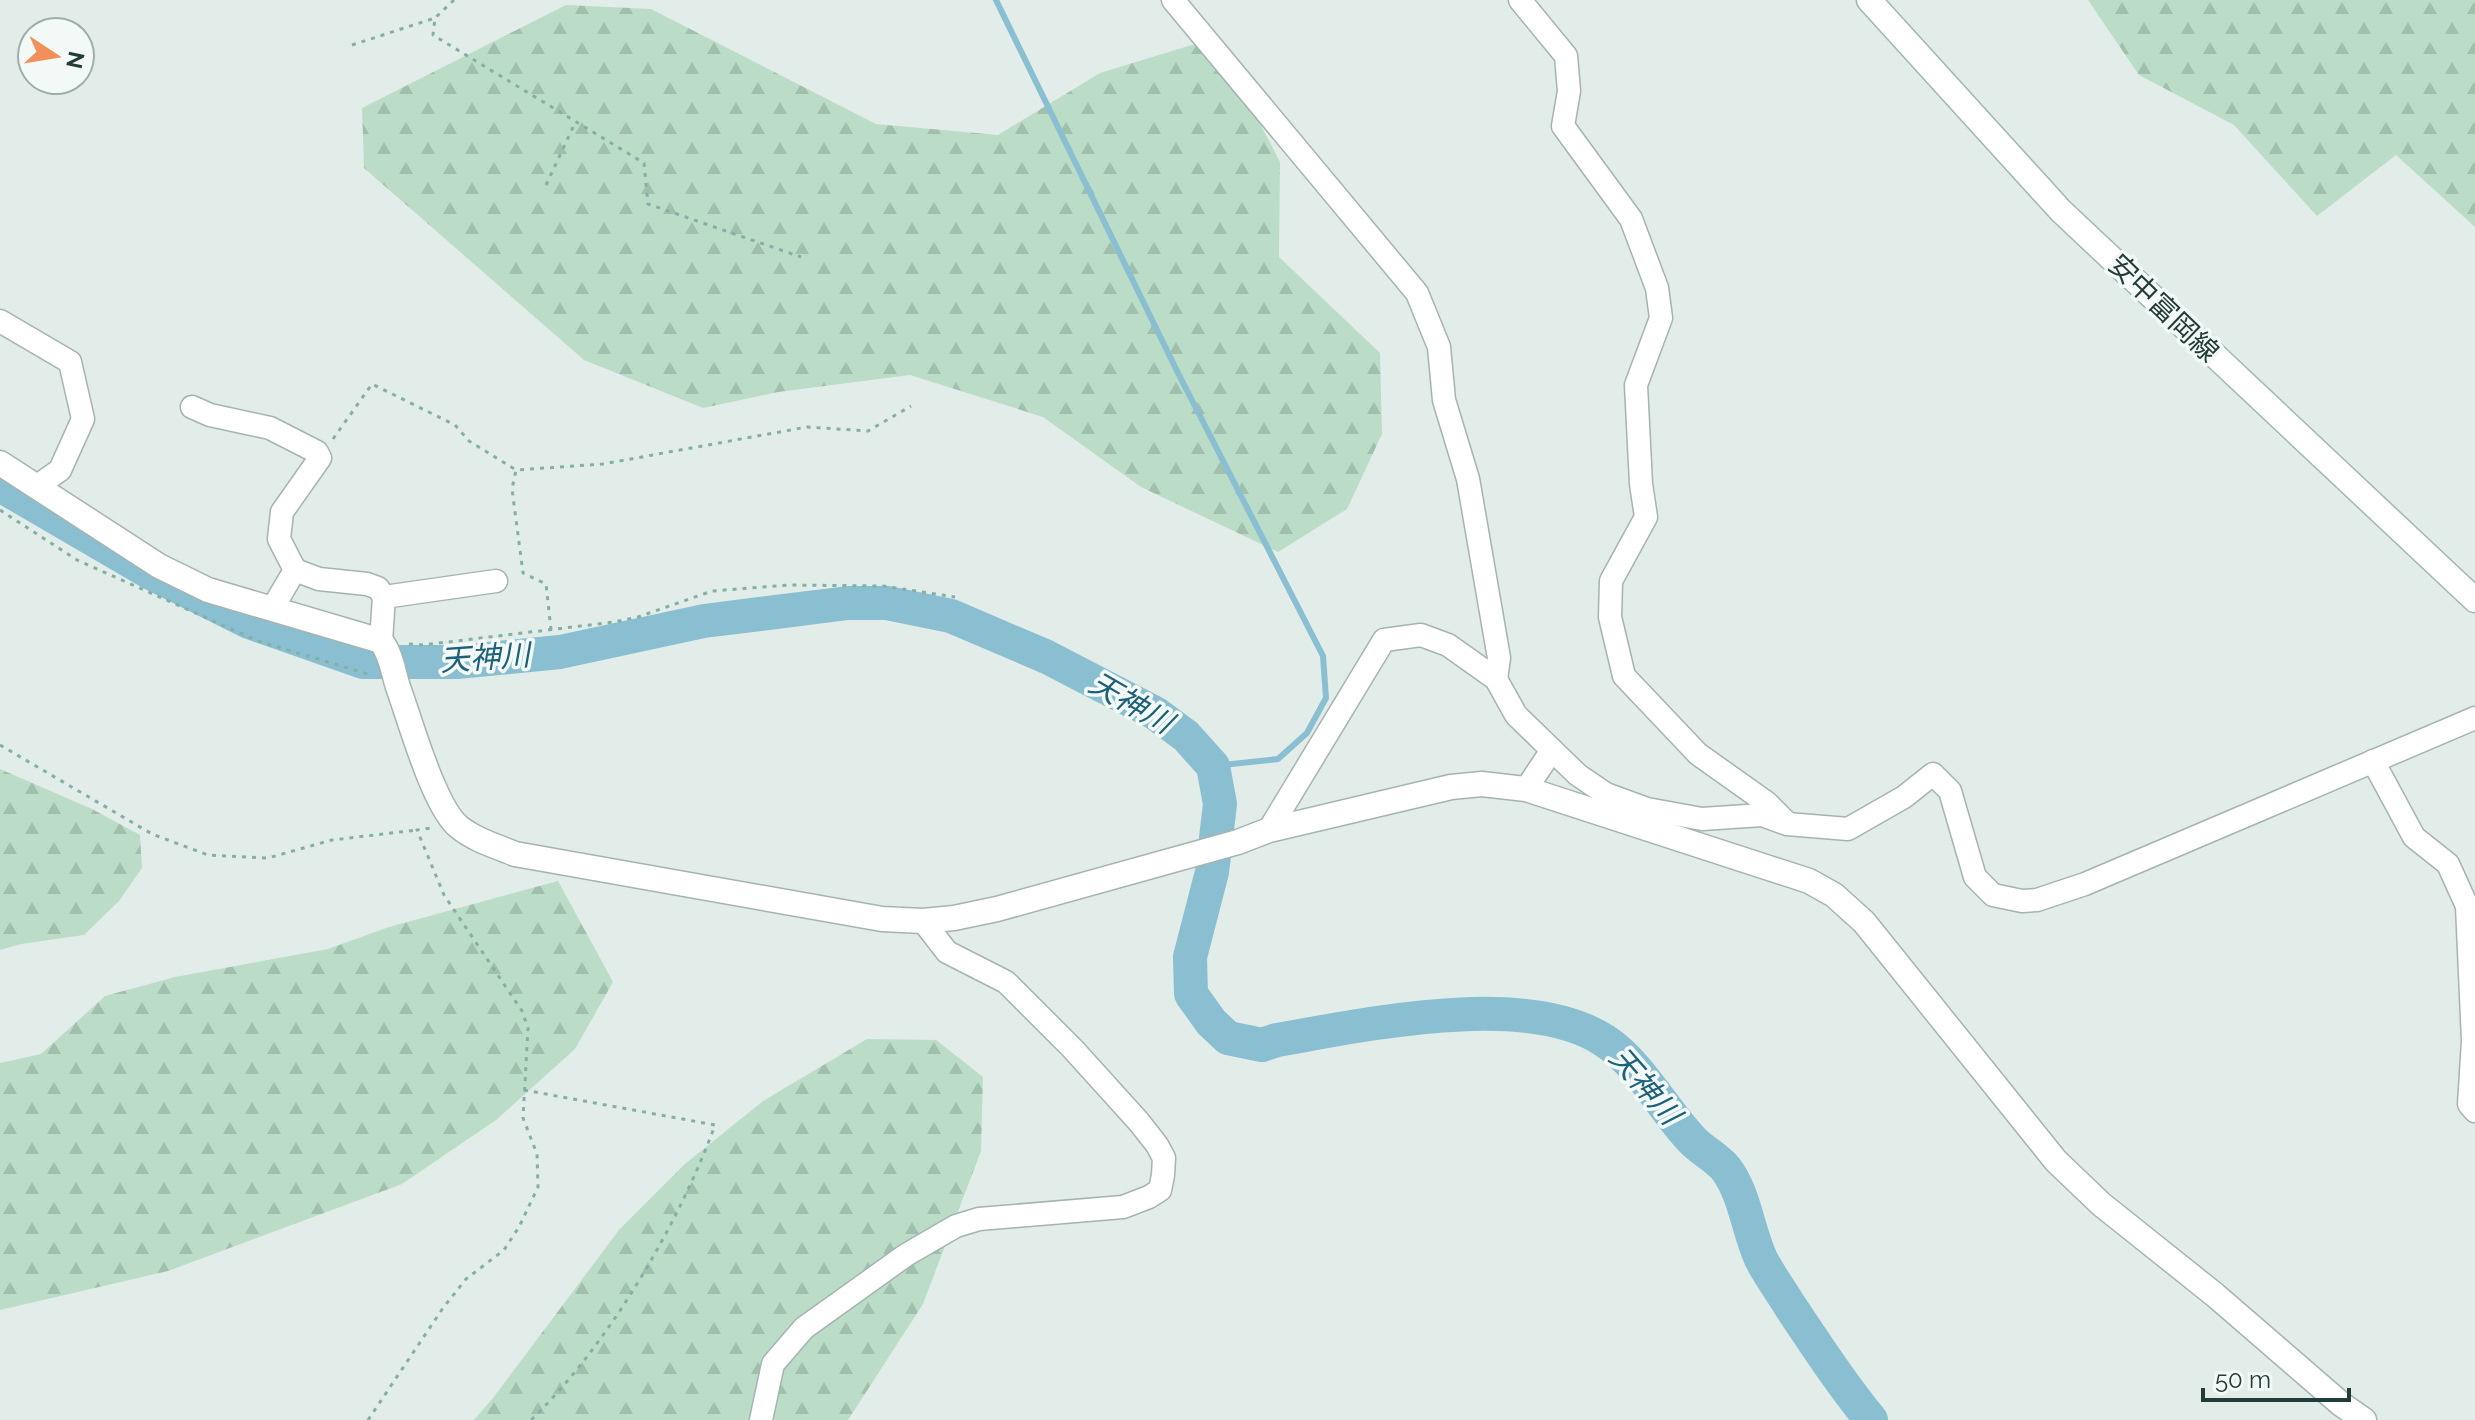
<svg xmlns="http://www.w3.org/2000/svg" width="2475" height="1420" font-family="Raleway,'Noto Sans JP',sans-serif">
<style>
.forest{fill:url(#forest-firs)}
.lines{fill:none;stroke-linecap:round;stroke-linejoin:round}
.stream{stroke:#8abfd1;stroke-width:6}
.river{stroke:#8abfd1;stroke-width:34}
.minor-casing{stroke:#a5b4b1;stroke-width:25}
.tertiary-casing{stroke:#a5b4b1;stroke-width:27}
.secondary-casing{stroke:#a0b8b2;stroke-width:27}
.path{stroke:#83b0a6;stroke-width:3;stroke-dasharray:4 6;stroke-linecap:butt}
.minor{stroke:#fff;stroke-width:22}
.tertiary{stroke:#fff;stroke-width:24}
.secondary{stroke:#fff;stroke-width:24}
.labels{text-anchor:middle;stroke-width:7;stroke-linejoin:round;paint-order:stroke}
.street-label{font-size:28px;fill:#223d39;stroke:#f3f9f6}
.water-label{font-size:30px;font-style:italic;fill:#1c6079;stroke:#f3f9f6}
</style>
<defs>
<pattern id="forest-firs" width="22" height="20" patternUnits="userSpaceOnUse" patternTransform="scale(2)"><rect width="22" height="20" fill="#bbddc8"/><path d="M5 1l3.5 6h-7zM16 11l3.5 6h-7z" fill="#a0bfad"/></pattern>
</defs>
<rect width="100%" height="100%" fill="#e2ece9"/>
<!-- forest -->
<g class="forest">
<polygon points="2088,0 2475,0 2475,227 2396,155 2317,216 2234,125 2139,75"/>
<polygon points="566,5 651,9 876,124 998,135 1100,73 1195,44 1233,72 1280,162 1279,257 1380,353 1382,434 1347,509 1278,552 1141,487 1043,417 910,375 778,392 703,408 584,360 364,168 362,108"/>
<polygon points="0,769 92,809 140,835 142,868 119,901 84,935 21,944 0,950"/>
<polygon points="558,881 613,982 575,1049 496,1120 402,1184 168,1271 0,1310 0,1063 41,1054 105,996 175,977 328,949 389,927"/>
<polygon points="867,1039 936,1040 983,1077 981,1151 923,1304 848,1420 474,1420 493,1398 619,1230 685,1164 763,1101"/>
</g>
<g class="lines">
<!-- stream -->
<polyline class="stream" points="996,0 1177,371 1323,656 1326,698 1307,733 1278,759 1213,766"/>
<!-- river -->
<path class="river" d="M0,485L151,573L249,622L363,662H457L560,652L704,621L848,603H887L951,616L1047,657L1155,713L1186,736L1213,766L1220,804L1212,872L1190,957L1191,994L1211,1022L1228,1038L1262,1045L1277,1040C1364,1025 1527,989 1605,1041C1640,1064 1664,1111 1693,1141C1703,1151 1717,1158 1726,1169C1745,1194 1748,1231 1761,1259C1769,1275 1781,1291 1790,1306C1816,1345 1841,1383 1871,1420"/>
<defs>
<g id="minor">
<polyline points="1173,0 1417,293 1439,347 1444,400 1468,479 1499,658 1496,679"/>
<polyline points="1520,0 1566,56 1569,91 1563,126 1631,219 1657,288 1661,318 1636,385 1641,484 1646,517 1611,581 1610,617 1624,676 1698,754 1767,803 1784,820"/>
<polyline points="0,321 70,362 83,419 60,470 36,487"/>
<polyline points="192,407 210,415 270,428 317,452 320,458 282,512 279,539 295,570 272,609"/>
<polyline points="295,570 319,579 367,584 378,588 384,597 381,641"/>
<polyline points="384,597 496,581"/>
<polyline points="1552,750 1578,775 1606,794 1647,809 1702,819 1762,815 1787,824 1848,829 1904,797 1933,774 1950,791 1975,877 1993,895 2022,901 2037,900 2085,884 2475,718"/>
<polyline points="2373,761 2414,837 2448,864 2467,906 2473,1041 2469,1104 2475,1111"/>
<polyline points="1269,830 1384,640 1421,635 1448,645 1496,679 1516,715 1552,750 1526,789"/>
<polyline points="761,1420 773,1364 804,1328 906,1255 937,1237 956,1226 979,1219 1123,1207 1149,1197 1160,1190 1163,1175 1164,1158 1157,1145 1139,1122 1073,1049 1006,982 947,952 923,921"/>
</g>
<path id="tertiary" d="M0,463L159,566L208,590L381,641C391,654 393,671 398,687C410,720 434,807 459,827C475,840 496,846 515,854L882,919L923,921L954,918L997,909L1238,842L1269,830L1451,787L1482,784L1526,789L1809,881L1834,895L1864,922L2056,1161L2101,1204L2215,1295L2341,1404L2364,1420"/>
<polyline id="secondary" points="1869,0 2061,211 2475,600"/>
</defs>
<!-- minor casing -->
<use href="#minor" class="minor-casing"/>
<!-- tertiary casing -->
<use href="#tertiary" class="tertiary-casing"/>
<!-- secondary casing -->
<use href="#secondary" class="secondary-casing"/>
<!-- path -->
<g class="path">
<polyline points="454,0 435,18 433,35 644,163 648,204 801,257"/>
<polyline points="352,45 435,18"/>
<polyline points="546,185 575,123"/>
<polyline points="333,439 372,384 455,425 469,441 516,470"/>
<polyline points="0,510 77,560 258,641 371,675"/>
<polyline points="551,630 546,584 523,573 512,489 516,470 603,464 807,427 868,431 911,406"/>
<polyline points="409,644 423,645 614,622 638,617 712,591 789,585 883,586 955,597"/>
<polyline points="0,745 152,834 208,855 268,858 332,840 417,830"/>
<path d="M524,1090L715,1125C679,1224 607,1347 531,1420"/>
<polyline points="368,1420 443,1308 466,1279 504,1250 519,1227 538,1187 537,1154 523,1118 528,1028 522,1011 444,895 417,830 431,828"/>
</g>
<!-- minor -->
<use href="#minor" class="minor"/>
<!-- tertiary -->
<use href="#tertiary" class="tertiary"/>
<!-- secondary -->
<use href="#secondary" class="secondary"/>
</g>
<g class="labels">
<!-- street labels -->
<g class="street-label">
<text transform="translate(2164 308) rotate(44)" y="10">安中富岡線</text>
</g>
<!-- water labels -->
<g class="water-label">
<text transform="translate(485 658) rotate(-4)" y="10">天神川</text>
<text transform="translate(1131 703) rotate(30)" y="10">天神川</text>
<text transform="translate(1645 1086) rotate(49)" y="10">天神川</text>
</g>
</g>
<!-- north arrow -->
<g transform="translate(56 56) rotate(102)"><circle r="38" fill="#f3f9f6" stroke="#9faeaa" stroke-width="2"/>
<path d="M0-6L14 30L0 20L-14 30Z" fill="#f1905b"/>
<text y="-12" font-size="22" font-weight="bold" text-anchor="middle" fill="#223d39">N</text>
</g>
<!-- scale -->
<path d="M2203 1388v12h146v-12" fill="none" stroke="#223d39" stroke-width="4"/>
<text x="2215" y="1388" font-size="24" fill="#223d39" stroke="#f3f9f6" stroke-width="6" paint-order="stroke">50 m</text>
</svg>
